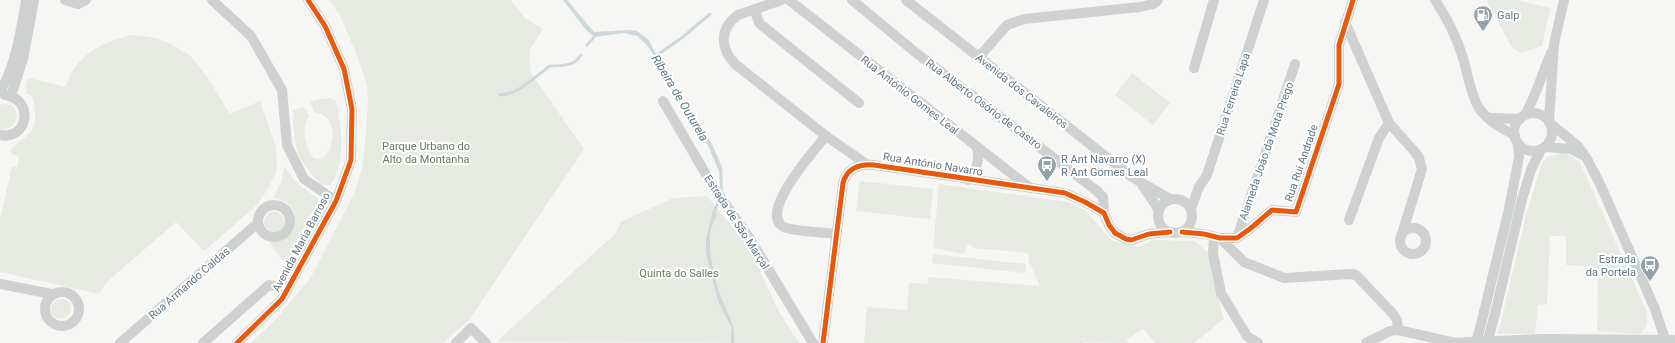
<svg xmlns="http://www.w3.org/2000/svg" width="1675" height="343" font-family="Roboto,sans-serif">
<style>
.green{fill:#e6eae3}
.water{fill:#ced8da}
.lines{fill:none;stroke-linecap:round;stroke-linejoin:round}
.stream{stroke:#ced8da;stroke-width:3}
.minor{stroke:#cfd0d0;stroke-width:10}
.minor-bridge{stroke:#cfd0d0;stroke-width:10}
.cycleway-casing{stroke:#fff;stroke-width:8}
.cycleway{stroke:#e8590c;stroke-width:5}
.labels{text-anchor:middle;stroke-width:4;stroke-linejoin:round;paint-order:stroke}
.poi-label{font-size:11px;fill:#607582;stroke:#fff;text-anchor:start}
.street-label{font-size:11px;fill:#607582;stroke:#fff}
.park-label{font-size:11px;fill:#66795f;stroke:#fff}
.water-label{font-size:12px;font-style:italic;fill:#5a767c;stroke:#fff}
</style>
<rect width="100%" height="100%" fill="#f6f6f5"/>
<!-- green -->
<g class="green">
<polygon points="330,0 511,0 525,18 543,29 529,51 531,73 584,149 469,320 443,343 251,343 279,316 311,277 354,194 363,165 368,105 367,84 354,48 341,18"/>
<polygon points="1486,0 1517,0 1550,8 1542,46 1521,53 1513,49"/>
<path d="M132,35C146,36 160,38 173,45C179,49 182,52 189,54L206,75L230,114L260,101L276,146L277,170L269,187L257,205L204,251L176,222L108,281L99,294L0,272V219L12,167H17L19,157L10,152C14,143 21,141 28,135C39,125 35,108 32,96L27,94L26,84L29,78L66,87C75,55 102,42 132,35Z"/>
<polygon points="1132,73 1170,103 1153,125 1115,95"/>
<path d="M330,98L336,101C342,125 346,165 330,185H322C295,158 294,147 293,110L303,107L309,115C302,132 303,143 314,158L322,159C337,145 338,115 314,112L310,101Z"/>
<path d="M0,104L12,105C22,116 15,131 0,129Z"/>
<path d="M1562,153L1573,157L1581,165L1646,310C1648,320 1647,327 1640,334L1597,331L1598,267L1566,265V236H1550L1547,304L1538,305L1535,334H1498L1526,215L1542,163L1548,157Z"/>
<path d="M284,166C293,181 304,189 318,198L320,206L293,259L289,265L282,260L269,242C299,238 306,206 275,198L274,196L282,180Z"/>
<polygon points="860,181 933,189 930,219 856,211"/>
<polygon points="939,184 1068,202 1085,210 1111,240 1138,247 1154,240 1194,241 1209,253 1213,281 1224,319 1194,343 1155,343 1143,329 1126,340 1128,343 1116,343 1112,338 1115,343 1084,342 1082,343 864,343 867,307 907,310 909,283 927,284 929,277 1040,286 1029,262 1028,253 974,248 968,244 963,254 933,248"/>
<polygon points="707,196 749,247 778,310 799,343 496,342 615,234 621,222 673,198"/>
<circle cx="274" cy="222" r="10"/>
<polygon points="933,254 1026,264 1025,273 932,263"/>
<circle cx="61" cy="309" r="10"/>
</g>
<!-- water -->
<g class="water">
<polygon points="563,0 567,0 594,32 629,30 637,31 648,39 678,95 711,142 722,167 723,190 720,187 719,171 706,141 695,124 686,115 668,84 659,62 646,44 637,36 624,33 595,37 587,31"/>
<path d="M713,210L717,214C715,219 713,224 711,229C706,245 716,287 723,302C729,317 736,326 734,343H731V326L718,301L706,253V239Z"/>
</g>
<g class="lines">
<!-- stream -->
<g class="stream">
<polyline points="587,45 594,37"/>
<polyline points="656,56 683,37 710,14"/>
<path d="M500,95C520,94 534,77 550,66C561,66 575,66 581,55"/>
<polyline points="713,215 719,200"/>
</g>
<!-- minor -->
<g class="minor">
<polyline points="65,0 78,4 86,0"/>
<polyline points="212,0 251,36 282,90 287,145 304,179 336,201"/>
<path d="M782,0L738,15C719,29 720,48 735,64L826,136L868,165"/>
<polyline points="789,0 1030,188"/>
<polyline points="852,0 915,52 1097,191 1103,197 1104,213"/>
<polyline points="906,0 1132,177 1170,199"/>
<path d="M1435,0C1447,18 1457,38 1463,58C1468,74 1470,94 1479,108C1486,119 1503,130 1515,135"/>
<polyline points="754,10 760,24 859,103"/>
<polyline points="1345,22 1389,123 1415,152 1419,158 1422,169 1402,234"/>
<polyline points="979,57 1007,25 1024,19 1140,7 1153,4 1158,0"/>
<polyline points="1194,68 1214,0"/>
<path d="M0,92C16,64 21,31 26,0"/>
<polyline points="11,96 23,59 34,0"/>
<polyline points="663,101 714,188 750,239 813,343"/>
<circle cx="1533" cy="132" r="19"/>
<path d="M1525,115C1536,96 1542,74 1551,53"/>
<polyline points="1490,118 1520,119"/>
<polyline points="1549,121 1554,44 1564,0"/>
<polyline points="1550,123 1578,146 1587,159 1600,184 1655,309 1665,339"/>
<path d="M0,135C27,141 36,100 5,95"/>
<path d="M826,136C816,148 757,214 784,227C795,232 824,232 837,234"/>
<polyline points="1545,147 1571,149 1583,155"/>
<path d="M968,180C977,169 980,160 977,147"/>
<polyline points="1142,185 1159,210"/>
<circle cx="1175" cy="216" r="17"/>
<circle cx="274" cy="221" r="16"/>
<polyline points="1191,209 1199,187 1207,175 1264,0"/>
<polyline points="1349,220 1379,138 1389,123"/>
<circle cx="1413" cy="241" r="13"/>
<polyline points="1182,232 1204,234 1220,238 1237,238 1251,228 1272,210 1296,212 1339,84 1339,45 1353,0"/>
<polyline points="1214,237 1213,254 1221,293 1247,336 1258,343"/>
<polyline points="1220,238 1244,262 1284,278 1351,274 1356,275 1394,315 1397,320 1398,330"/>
<polyline points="1237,238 1295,64"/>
<polyline points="0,284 52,294"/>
<circle cx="62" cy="309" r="17"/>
<polyline points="1484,312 1509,209 1519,157 1518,143"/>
<polyline points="1495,314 1522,199 1531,170 1541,149"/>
<polyline points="120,343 258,223"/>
<polyline points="203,343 269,285 288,289"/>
<polyline points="237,343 282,299 336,201 351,160 352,109 344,69 325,26 308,0"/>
<polyline points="456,343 471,328 486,343"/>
<path d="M823,343L843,183C847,168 859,164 874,165L1065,193L1085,202L1104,213L1109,225L1115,233L1126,239L1131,240L1149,234L1170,232"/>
<polyline points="1366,343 1390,331 1398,330 1451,342"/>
<polyline points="1446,343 1544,339 1675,340"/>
</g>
<!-- minor-bridge -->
<g class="minor-bridge">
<polyline points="1476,343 1484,312"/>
<polyline points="1487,343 1495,314"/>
</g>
<defs>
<g id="cycleway">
<polyline points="1182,232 1204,234 1220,238 1237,238 1251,228 1272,210 1296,212 1339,84 1339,45 1353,0"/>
<polyline points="237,343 282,299 336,201 351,160 352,109 344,69 325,26 308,0"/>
<path d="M823,343L843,183C847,168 859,164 874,165L1065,193L1085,202L1104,213L1109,225L1115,233L1126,239L1131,240L1149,234L1170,232"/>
</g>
</defs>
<!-- cycleway casing -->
<use href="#cycleway" class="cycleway-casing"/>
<!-- cycleway -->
<use href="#cycleway" class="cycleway"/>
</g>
<!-- icons -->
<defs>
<symbol id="fuel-pin" viewBox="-11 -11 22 30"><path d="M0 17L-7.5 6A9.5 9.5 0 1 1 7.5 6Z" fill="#94a2aa" stroke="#fff"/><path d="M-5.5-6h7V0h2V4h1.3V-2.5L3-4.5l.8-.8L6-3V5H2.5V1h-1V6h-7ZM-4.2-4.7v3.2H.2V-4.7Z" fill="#fff"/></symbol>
<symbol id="bus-pin" viewBox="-11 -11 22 30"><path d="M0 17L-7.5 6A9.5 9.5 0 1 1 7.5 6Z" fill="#94a2aa" stroke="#fff"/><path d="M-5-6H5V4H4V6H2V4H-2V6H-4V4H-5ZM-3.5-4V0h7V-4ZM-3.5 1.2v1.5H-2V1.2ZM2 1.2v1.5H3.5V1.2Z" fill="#fff"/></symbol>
</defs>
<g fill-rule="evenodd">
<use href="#fuel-pin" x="1472" y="4" width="22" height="30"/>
<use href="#bus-pin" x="1036" y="154" width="22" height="30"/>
<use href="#bus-pin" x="1639" y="254" width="22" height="30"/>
</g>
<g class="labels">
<!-- poi labels -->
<g class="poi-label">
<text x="1497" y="19">Galp</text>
<text x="1061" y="163">R Ant Navarro (X)<tspan x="1061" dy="13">R Ant Gomes Leal</tspan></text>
<text x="1636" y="263" text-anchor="end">Estrada<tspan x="1636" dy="13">da Portela</tspan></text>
</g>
<!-- street labels -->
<g class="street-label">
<text transform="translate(1022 91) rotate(38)" y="4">Avenida dos Cavaleiros</text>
<text transform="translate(1233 94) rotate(-72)" y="4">Rua Ferreira Lapa</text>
<text transform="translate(910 95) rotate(38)" y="4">Rua António Gomes Leal</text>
<text transform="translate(984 104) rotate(37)" y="4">Rua Alberto Osório de Castro</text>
<text transform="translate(1266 151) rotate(-71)" y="4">Alameda João da Mota Prego</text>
<text transform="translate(1301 163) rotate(-71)" y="4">Rua Rui Andrade</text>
<text transform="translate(933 164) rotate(9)" y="4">Rua António Navarro</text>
<text transform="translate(737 222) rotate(57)" y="4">Estrada de São Marçal</text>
<text transform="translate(301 242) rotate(-62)" y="4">Avenida Maria Barroso</text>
<text transform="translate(189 283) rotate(-41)" y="4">Rua Armando Caldas</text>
</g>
<!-- park labels -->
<g class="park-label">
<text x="426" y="150">Parque Urbano do<tspan x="426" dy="13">Alto da Montanha</tspan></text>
<text x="679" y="277">Quinta do Salles</text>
</g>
<!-- water labels -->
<g class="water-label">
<text transform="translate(680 98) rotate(59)" y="4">Ribeira de Outurela</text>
</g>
</g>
</svg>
